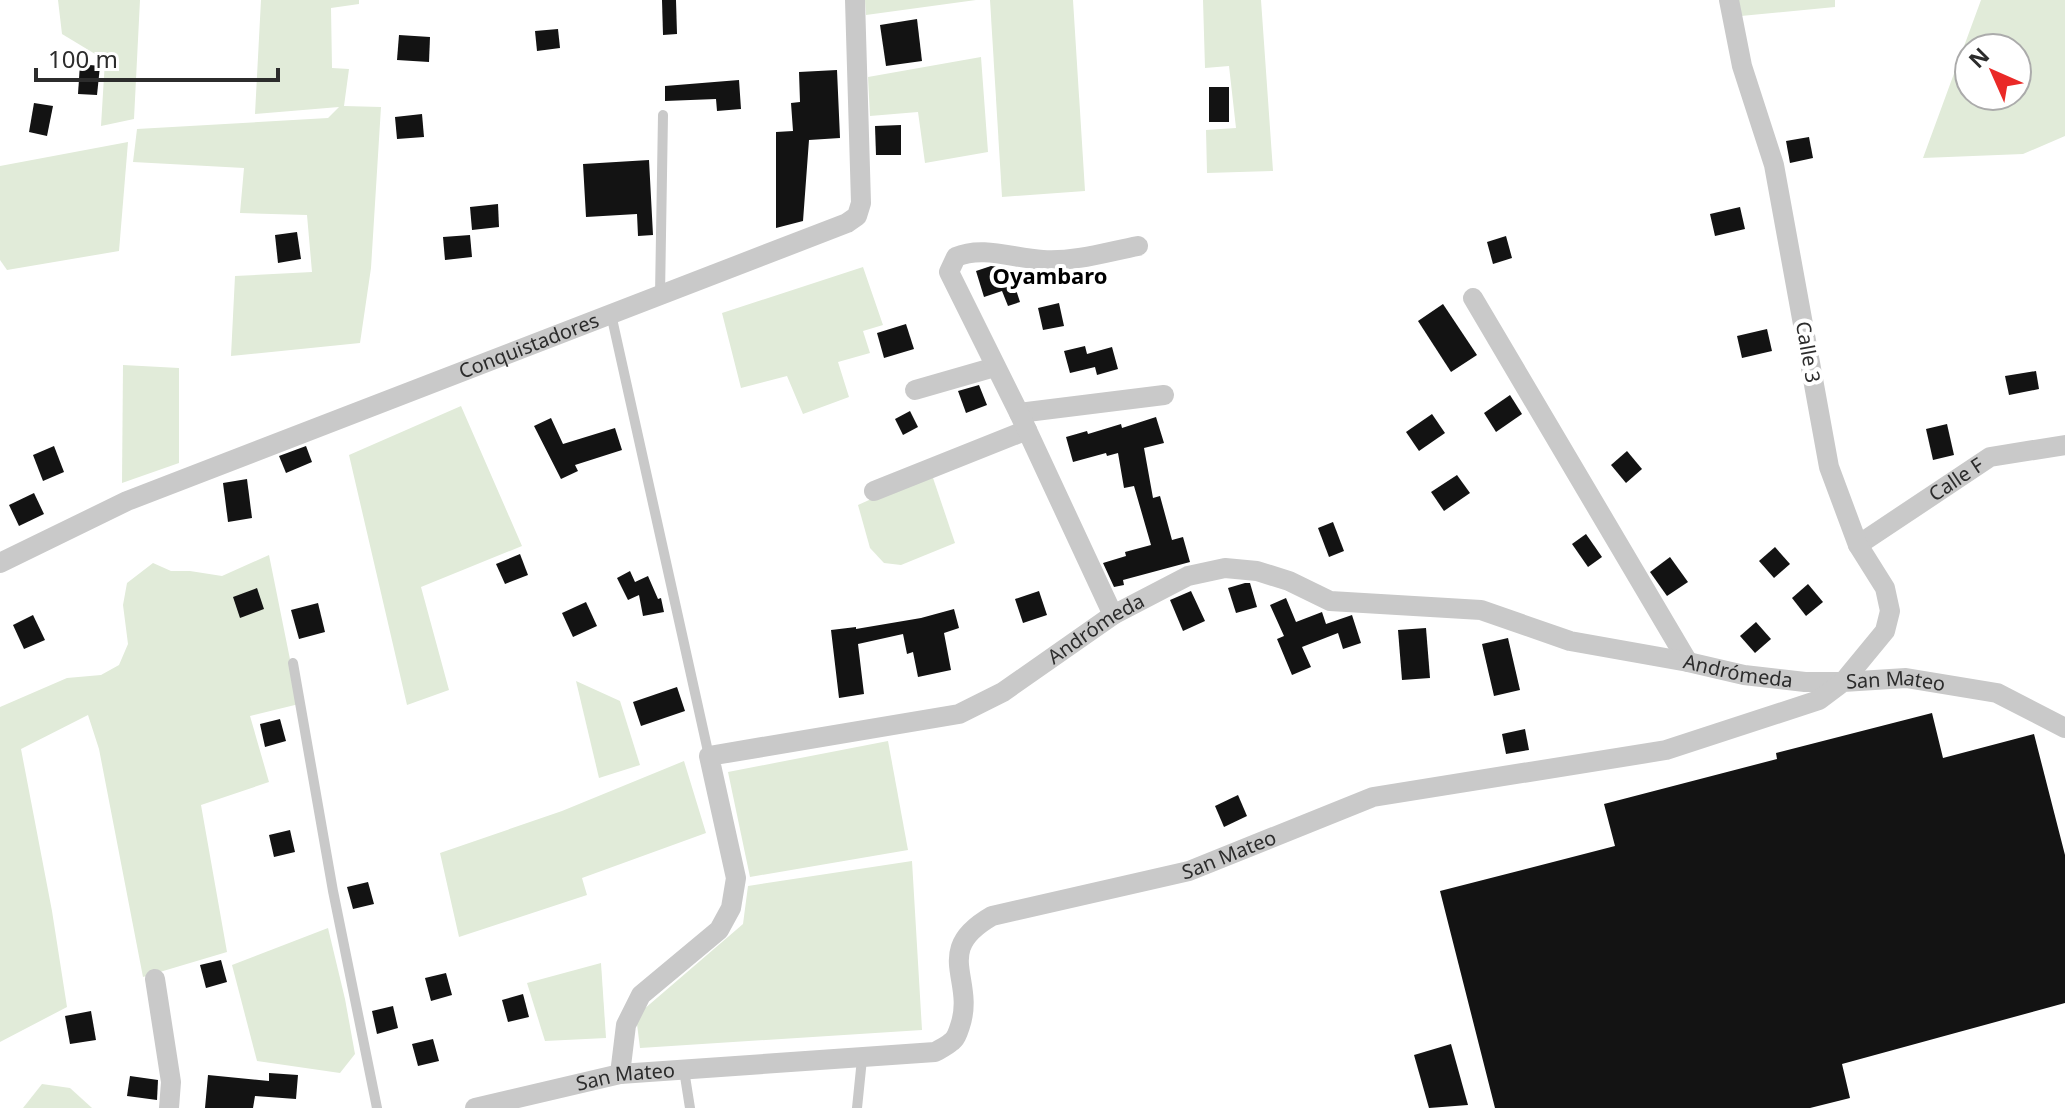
<svg xmlns="http://www.w3.org/2000/svg" width="2065" height="1108" font-family="'Noto Sans',sans-serif">
<style>
.green{fill:#e1ebd9;fill-rule:evenodd}
.building{fill:#131313}
.lines{fill:none;stroke-linecap:round;stroke-linejoin:round}
.lane{stroke:#c9c9c9;stroke-width:10}
.street{stroke:#c9c9c9;stroke-width:20}
.labels{text-anchor:middle;stroke-width:8;stroke-linejoin:round;paint-order:stroke}
.street-label{font-size:20px;fill:#2c2c2c;stroke:#fff}
.neighbourhood-label{font-size:22px;font-weight:bold;fill:#000;stroke:#fff}
</style>
<rect width="100%" height="100%" fill="#fff"/>
<!-- green -->
<g class="green">
<polygon points="58,0 140,0 134,119 101,126 105,60 62,34"/>
<polygon points="261,0 359,0 359,4 331,8 332,68 349,69 344,106 381,107 371,268 360,343 231,356 235,276 312,272 307,215 240,213 244,168 133,162 137,129 328,118 339,107 255,114"/>
<polygon points="865,0 976,0 866,15"/>
<polygon points="990,0 1073,0 1085,191 1002,197"/>
<polygon points="1203,0 1261,0 1273,171 1207,173 1206,130 1236,128 1229,66 1205,68"/>
<polygon points="1738,0 1835,0 1835,7 1741,16"/>
<path d="M1981,0H2065V136L2023,154L1923,158ZM2017,48V96H1969V48Z"/>
<polygon points="981,57 988,152 925,163 918,112 870,116 868,77"/>
<polygon points="128,142 119,251 7,270 0,260 0,166"/>
<polygon points="863,267 883,325 863,331 870,353 838,362 849,397 803,414 787,376 741,388 722,313"/>
<polygon points="123,365 179,368 179,463 122,483"/>
<polygon points="461,406 522,546 421,587 449,690 407,705 349,455"/>
<polygon points="931,472 955,543 901,565 884,563 870,548 858,505"/>
<polygon points="269,555 299,704 250,716 269,782 201,805 227,952 143,977 99,749 88,715 21,749 52,911 67,1007 0,1042 0,707 67,678 101,675 119,665 128,644 123,605 127,583 153,563 171,571 190,571 222,576"/>
<polygon points="576,681 620,701 640,765 599,778"/>
<polygon points="888,741 908,850 750,877 728,772"/>
<polygon points="684,761 706,833 582,878 587,895 459,937 440,853 562,811"/>
<polygon points="912,861 922,1030 640,1048 636,1016 743,924 748,886"/>
<polygon points="328,928 345,999 355,1054 340,1073 257,1061 232,965"/>
<polygon points="601,963 606,1038 545,1041 527,983"/>
<polygon points="42,1084 70,1088 92,1108 23,1108"/>
</g>
<!-- building -->
<g class="building">
<polygon points="662,0 676,0 677,34 663,35"/>
<polygon points="917,19 922,61 886,66 880,25"/>
<polygon points="558,29 560,48 537,51 535,31"/>
<polygon points="399,35 430,37 429,62 397,60"/>
<polygon points="80,64 100,66 97,95 78,94"/>
<polygon points="837,70 840,138 809,140 803,221 776,228 776,132 793,131 791,103 800,102 799,72"/>
<polygon points="739,80 741,109 717,111 716,99 665,101 665,86"/>
<rect x="1209" y="87" width="20" height="35"/>
<polygon points="34,103 53,106 47,136 29,132"/>
<polygon points="422,114 424,137 397,139 395,117"/>
<polygon points="901,125 901,155 876,155 875,126"/>
<polygon points="1809,137 1813,158 1790,163 1786,141"/>
<polygon points="649,160 653,235 638,236 637,214 586,217 583,164"/>
<polygon points="498,204 499,227 472,230 470,207"/>
<polygon points="1740,207 1745,229 1715,236 1710,214"/>
<polygon points="297,232 301,259 278,263 275,235"/>
<polygon points="470,235 472,257 445,260 443,237"/>
<polygon points="1506,236 1512,258 1493,264 1487,242"/>
<polygon points="991,266 1009,268 1020,302 1008,306 1002,291 984,297 976,271"/>
<polygon points="1059,303 1064,326 1043,330 1038,308"/>
<polygon points="1443,304 1477,355 1451,372 1418,321"/>
<polygon points="906,324 914,349 884,358 877,333"/>
<polygon points="1767,329 1772,351 1742,358 1737,336"/>
<polygon points="1085,346 1087,354 1112,347 1118,369 1097,375 1095,367 1070,373 1064,351"/>
<polygon points="2036,371 2039,389 2009,395 2005,376"/>
<polygon points="979,385 987,405 966,413 958,391"/>
<polygon points="1510,395 1522,414 1496,432 1484,413"/>
<polygon points="910,411 918,427 903,435 895,419"/>
<polygon points="1432,414 1445,433 1419,451 1406,432"/>
<polygon points="1156,417 1164,443 1144,448 1153,498 1160,496 1172,540 1183,537 1190,562 1123,580 1124,585 1114,587 1103,563 1126,556 1125,552 1151,545 1134,486 1124,488 1118,453 1107,456 1106,453 1073,462 1066,437 1087,431 1088,434 1121,424 1122,428"/>
<polygon points="551,418 563,444 615,428 622,450 575,465 578,471 561,479 534,426"/>
<polygon points="1947,424 1954,455 1933,460 1926,429"/>
<polygon points="54,446 64,472 43,481 33,455"/>
<polygon points="306,446 312,462 286,473 279,456"/>
<polygon points="1627,451 1642,469 1626,483 1611,465"/>
<polygon points="1457,475 1470,493 1444,511 1431,492"/>
<polygon points="247,479 252,518 228,522 223,483"/>
<polygon points="34,493 44,514 19,526 9,505"/>
<polygon points="1333,522 1344,551 1329,557 1318,528"/>
<polygon points="1586,534 1602,557 1588,567 1572,544"/>
<polygon points="1775,547 1790,564 1774,578 1759,561"/>
<polygon points="520,554 528,575 505,584 496,564"/>
<polygon points="1670,557 1688,582 1667,596 1650,572"/>
<polygon points="630,571 635,582 648,576 658,599 661,598 664,612 643,616 639,595 628,600 617,578"/>
<polygon points="1245,583 1250,583 1257,607 1236,613 1228,588"/>
<polygon points="1808,584 1823,602 1806,616 1792,598"/>
<polygon points="257,588 264,609 240,618 233,597"/>
<polygon points="1039,591 1047,615 1023,623 1015,599"/>
<polygon points="1191,591 1205,621 1183,631 1170,600"/>
<polygon points="1286,598 1296,622 1322,612 1326,624 1352,615 1361,643 1343,649 1338,633 1302,647 1311,667 1292,675 1277,639 1284,636 1270,605"/>
<polygon points="586,602 597,626 573,637 562,613"/>
<polygon points="318,603 325,632 299,639 291,610"/>
<polygon points="954,609 959,628 944,633 951,670 918,677 913,652 907,654 903,634 858,644 864,694 839,698 831,630 856,627 856,629 921,618"/>
<polygon points="33,615 45,640 24,649 13,625"/>
<polygon points="1756,622 1771,639 1755,653 1740,636"/>
<polygon points="1426,628 1430,678 1402,680 1398,630"/>
<polygon points="1508,638 1520,690 1494,696 1482,644"/>
<polygon points="677,687 685,711 641,726 633,702"/>
<polygon points="1932,713 1943,758 2034,734 2065,855 2065,1003 1842,1064 1850,1098 1810,1108 1495,1108 1440,891 1615,846 1604,804 1777,759 1776,753"/>
<polygon points="280,719 286,741 265,747 260,724"/>
<polygon points="1525,729 1529,750 1506,754 1502,734"/>
<polygon points="1238,795 1247,816 1224,827 1215,806"/>
<polygon points="290,830 295,852 274,857 269,835"/>
<polygon points="368,882 374,904 353,909 347,887"/>
<polygon points="221,960 227,982 206,988 200,965"/>
<polygon points="446,973 452,995 431,1001 425,978"/>
<polygon points="523,994 529,1017 508,1022 502,1000"/>
<polygon points="393,1006 398,1028 377,1034 372,1011"/>
<polygon points="91,1011 96,1040 70,1044 65,1016"/>
<polygon points="433,1039 439,1061 418,1066 412,1044"/>
<polygon points="1451,1044 1468,1105 1429,1108 1414,1055"/>
<polygon points="269,1073 298,1075 296,1099 255,1096 253,1108 205,1108 208,1075 269,1081"/>
<polygon points="130,1076 158,1080 157,1100 127,1096"/>
</g>
<g class="lines">
<!-- lane -->
<g class="lane">
<polyline points="660,295 663,115"/>
<polyline points="611,314 709,756"/>
<polyline points="293,663 333,891 377,1108"/>
<polyline points="684,1070 690,1108"/>
<polyline points="857,1108 862,1059"/>
</g>
<!-- street -->
<g class="street">
<polyline points="1473,298 1688,662"/>
<polyline points="915,390 995,367"/>
<polyline points="1019,413 1164,395"/>
<polyline points="874,491 1027,430"/>
<path id="s1" d="M1858,545L1990,457L2065,445"/>
<path id="s2" d="M0,563L127,501L847,223L857,216L861,203L855,0"/>
<path d="M1113,615L1019,413L949,272L956,257C983,245 1015,259 1043,260C1075,262 1107,252 1138,246"/>
<polyline points="155,979 171,1082 169,1108"/>
<path id="s3" d="M620,1074L626,1025L641,995L719,930L731,908L736,878L709,756L959,714L1003,692L1113,615L1188,576L1225,568L1257,571L1289,581L1330,601L1481,610L1570,641L1688,662L1744,675L1805,682H1843L1885,631L1890,611L1885,588L1858,545L1829,467L1774,165L1742,66L1729,0"/>
<path id="s4" d="M475,1108L620,1074L935,1052C940,1049 947,1046 951,1042C956,1039 958,1032 960,1026C976,979 931,951 992,916L1189,871L1373,797L1666,750L1819,700L1843,682L1906,678L1997,693L2065,728"/>
</g>
</g>
<g class="labels">
<!-- street labels -->
<g class="street-label">
<text dy="7" stroke="none"><textPath href="#s2" startOffset="572">Conquistadores</textPath></text>
<text transform="translate(1808 352) rotate(80)" y="7">Calle 3</text>
<text dy="7" stroke="none"><textPath href="#s1" startOffset="118">Calle F</textPath></text>
<text dy="7" stroke="none"><textPath href="#s3" startOffset="780">Andrómeda</textPath></text>
<text dy="7" stroke="none"><textPath href="#s3" startOffset="1452">Andrómeda</textPath></text>
<text dy="7" stroke="none"><textPath href="#s4" startOffset="1568">San Mateo</textPath></text>
<text dy="7" stroke="none"><textPath href="#s4" startOffset="872">San Mateo</textPath></text>
<text dy="7" stroke="none"><textPath href="#s4" startOffset="154">San Mateo</textPath></text>
</g>
<!-- neighbourhood labels -->
<g class="neighbourhood-label">
<text x="1050" y="284">Oyambaro</text>
</g>
</g>
<!-- north arrow -->
<g transform="translate(1993 72) rotate(315)"><circle r="38" fill="#ffffff" stroke="#ababab" stroke-width="2"/>
<path d="M0-6L14 30L0 20L-14 30Z" fill="#ea2927"/>
<text y="-12" font-size="22" font-weight="bold" text-anchor="middle" fill="#2c2c2c">N</text>
</g>
<!-- scale -->
<path d="M36 68v12h242v-12" fill="none" stroke="#2c2c2c" stroke-width="4"/>
<text x="48" y="68" font-size="24" fill="#2c2c2c" stroke="#ffffff" stroke-width="6" paint-order="stroke">100 m</text>
</svg>
